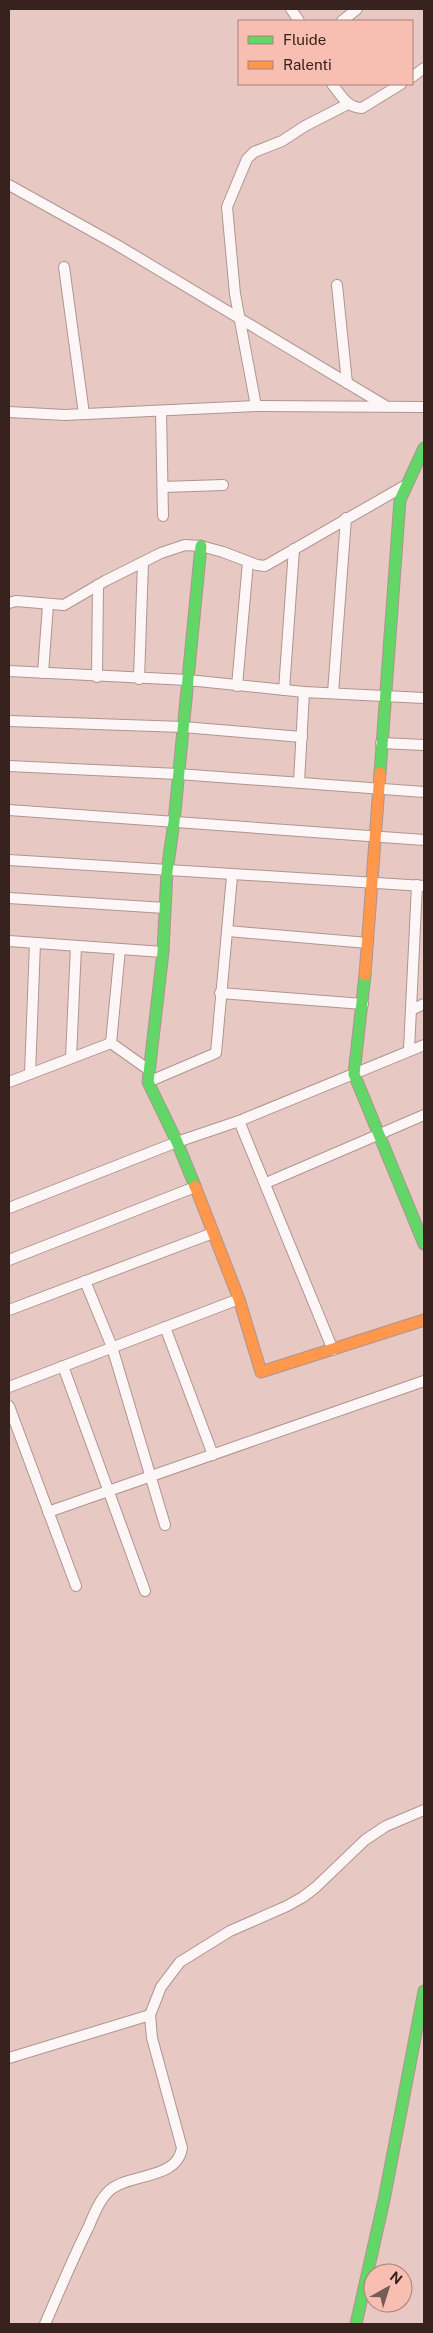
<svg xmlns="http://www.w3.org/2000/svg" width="433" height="2333" font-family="'Public Sans',sans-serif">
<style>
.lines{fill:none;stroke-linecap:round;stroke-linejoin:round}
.street-casing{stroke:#ae9591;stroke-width:12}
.fast-casing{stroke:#ae9591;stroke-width:13}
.slow-casing{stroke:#ae9591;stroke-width:13}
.street{stroke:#fcf7f6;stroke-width:10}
.fast{stroke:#63d668;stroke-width:11}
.slow{stroke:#ff974d;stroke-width:11}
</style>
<rect width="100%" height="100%" fill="#e8c8c2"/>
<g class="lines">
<defs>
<g id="street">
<polyline points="291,9 299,21"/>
<polyline points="342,21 357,9"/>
<polyline points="412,77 424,68"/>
<path d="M332,84C341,95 347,108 362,108L401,84"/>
<polyline points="9,185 117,245 384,405"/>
<polyline points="64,267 84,414"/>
<polyline points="337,285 347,383"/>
<polyline points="256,406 235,294 227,207 247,159 254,152 282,141 305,126 348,104"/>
<polyline points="161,411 163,516"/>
<polyline points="9,412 65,415 256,406 424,407"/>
<polyline points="163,487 223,485"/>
<polyline points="9,603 16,601 64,605 105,581 161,553 185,545 201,546 223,552 257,565 265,566 406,485"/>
<polyline points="9,671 188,680 304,692 424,698"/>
<polyline points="43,673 48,605"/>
<polyline points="97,677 98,585"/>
<polyline points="139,679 143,562"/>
<polyline points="237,686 248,562"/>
<polyline points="284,690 294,549"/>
<polyline points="333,693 346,518"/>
<polyline points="9,721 183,727 302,737"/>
<polyline points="381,743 424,745"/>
<polyline points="9,766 178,774 424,792"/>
<polyline points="299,782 304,692"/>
<polyline points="9,810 424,840"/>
<polyline points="9,860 424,886"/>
<polyline points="9,898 165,908"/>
<polyline points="228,931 368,943"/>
<polyline points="9,941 163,952"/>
<polyline points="220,993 363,1004"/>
<polyline points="411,1010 424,1004"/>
<polyline points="111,1043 120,949"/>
<polyline points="409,1050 417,885"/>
<polyline points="71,1058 76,946"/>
<polyline points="30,1074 35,943"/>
<polyline points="9,1082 111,1043 149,1070"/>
<polyline points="148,1082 216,1053 232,876"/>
<polyline points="239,1121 333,1350"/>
<polyline points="266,1183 424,1115"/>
<polyline points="9,1208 177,1142 239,1121 424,1045"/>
<polyline points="9,1260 195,1187"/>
<polyline points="85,1281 112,1347 165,1525"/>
<polyline points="9,1310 213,1233"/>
<polyline points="165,1327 213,1455"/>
<polyline points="63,1366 145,1591"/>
<polyline points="9,1387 239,1299"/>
<polyline points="9,1406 76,1586"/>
<polyline points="48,1512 424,1381"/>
<polyline points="9,2058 150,2015"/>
<path d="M45,2324C59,2292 73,2258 89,2226C94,2214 100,2199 110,2190C130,2173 177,2180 182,2148L152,2038L150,2015L161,1987L180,1962L230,1931L287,1906L303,1897L316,1887L365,1840L386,1826L424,1810"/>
</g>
<g id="fast">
<polyline points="380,773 400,500 424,448"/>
<polyline points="365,975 354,1074 424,1244"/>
<polyline points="195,1186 177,1142 148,1082 163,952 167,871 174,822 201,546"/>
<polyline points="356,2324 384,2200 424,1991"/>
</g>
<g id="slow">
<polyline points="365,975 380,773"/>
<polyline points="195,1186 239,1299 261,1372 424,1320"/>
</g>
</defs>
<!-- street casing -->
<use href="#street" class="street-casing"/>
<!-- fast casing -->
<use href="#fast" class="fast-casing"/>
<!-- slow casing -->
<use href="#slow" class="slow-casing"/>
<!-- street -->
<use href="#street" class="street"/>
<!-- fast -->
<use href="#fast" class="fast"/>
<!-- slow -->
<use href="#slow" class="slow"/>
</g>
<!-- border -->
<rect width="433" height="2333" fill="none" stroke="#37221d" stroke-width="20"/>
<!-- legend -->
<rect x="238" y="20" width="175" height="65" fill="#f8beb2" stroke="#ab8076"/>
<rect x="248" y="36" width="25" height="8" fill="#63d668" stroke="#ab8076"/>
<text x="283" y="45" font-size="15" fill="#37221d">Fluide</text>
<rect x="248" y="61" width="25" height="8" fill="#ff974d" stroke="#ab8076"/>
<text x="283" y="70" font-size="15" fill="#37221d">Ralenti</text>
<!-- north arrow -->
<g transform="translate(388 2288) rotate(39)"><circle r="24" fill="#f8beb2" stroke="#ab8076"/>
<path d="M0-4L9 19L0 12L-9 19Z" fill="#755c57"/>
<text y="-8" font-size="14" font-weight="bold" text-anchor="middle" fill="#37221d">N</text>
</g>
</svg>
